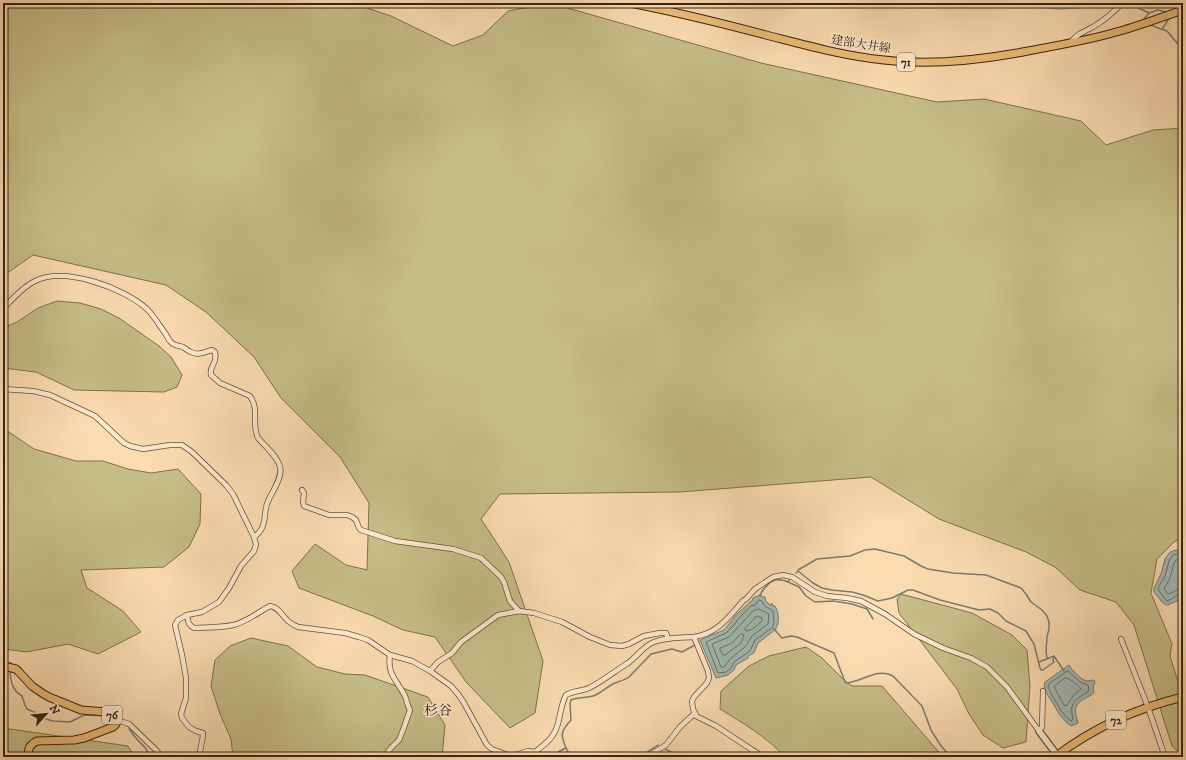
<svg xmlns="http://www.w3.org/2000/svg" width="1186" height="760" font-family="'IM FELL DW Pica','Noto Serif JP',serif">
<style>
.green{fill:#c6be87;stroke:#7e704e}
.water{fill:#a1bab5;stroke:#777d75}
.lines{fill:none;stroke-linecap:round;stroke-linejoin:round}
.shore{stroke:#6c6e64;stroke-width:1}
.stream{stroke:#777d75;stroke-width:1.5}
.river{stroke:#a1bab5;stroke-width:10}
.minor-casing{stroke:#68503b;stroke-width:6}
.tertiary-casing{stroke:#68503b;stroke-width:8}
.primary-casing{stroke:#372214;stroke-width:9}
.minor{stroke:#fce8cc;stroke-width:4.5}
.tertiary{stroke:#fce8cc;stroke-width:5.5}
.primary{stroke:#eebe78;stroke-width:7}
.labels{text-anchor:middle;stroke-width:3;stroke-linejoin:round;paint-order:stroke}
.shield{fill:#fce8cc;stroke:#725d4b;stroke-width:1}
.shield-label{font-size:11px;font-weight:bold;fill:#372214}
.street-label{font-size:12px;fill:#372214;stroke:#fce8cc}
.quarter-label{font-size:14px;fill:#372214;stroke:#fce8cc}
</style>
<rect width="100%" height="100%" fill="#fbdcb1"/>
<filter id="stains"><feTurbulence type="fractalNoise" baseFrequency=".005" numOctaves="4"/><feColorMatrix values="0 0 0 0 .2 0 0 0 0 .09 0 0 0 0 .02 0 0 0 .5 -.17"/></filter>
<radialGradient id="worn" r=".72"><stop offset=".6" stop-color="#630" stop-opacity="0"/><stop offset="1" stop-color="#630" stop-opacity=".3"/></radialGradient>
<!-- green -->
<g class="green">
<polygon points="3,3 336,3 355,4 391,16 453,46 483,35 508,11 550,3 761,63 937,102 984,99 1081,121 1106,145 1153,130 1183,128 1183,537 1174,542 1157,559 1151,593 1172,644 1170,656 1183,698 1183,756 1172,746 1134,625 1116,602 1080,590 1055,567 1026,552 939,519 871,477 680,492 500,494 481,519 509,562 543,661 535,713 510,728 466,682 435,637 403,630 373,616 299,588 292,571 315,544 346,565 367,570 369,503 340,457 281,398 254,357 206,312 166,285 33,255 3,276"/>
<polygon points="57,301 80,303 101,309 119,318 159,346 171,357 182,375 177,387 164,392 74,390 36,372 3,368 3,328 17,322 38,308"/>
<polygon points="3,428 34,449 76,461 103,461 128,469 151,473 178,469 201,494 200,524 189,547 164,567 81,570 87,588 123,611 141,632 98,654 68,644 27,652 3,649"/>
<polygon points="901,594 972,613 1012,635 1027,650 1030,686 1026,742 1003,748 983,735 969,714 957,689 899,613 897,599"/>
<polygon points="251,638 288,646 317,667 345,674 365,675 428,697 445,725 442,757 233,757 231,739 220,714 211,686 215,660 230,646"/>
<path d="M806,647L822,658L845,681L852,686H882L943,757H785C767,737 743,723 720,709L721,691L749,666L769,656Z"/>
<polygon points="3,728 128,746 135,757 3,757"/>
</g>
<!-- water -->
<g class="water">
<polygon points="1176,550 1183,550 1183,594 1177,601 1170,604 1166,605 1162,602 1154,592 1154,588 1161,574 1165,559 1170,552"/>
<path d="M760,595L763,597H765L766,602L771,605L772,603L773,606H775C778,611 779,618 778,623C778,625 776,627 776,629L758,643L754,653L748,656V658L736,665L734,670L728,675L716,678L700,640L724,630L736,615L750,602L752,601L753,598Z"/>
<path d="M1069,665C1072,670 1081,680 1087,681C1089,681 1092,680 1094,680L1095,682L1093,688L1094,693C1080,703 1071,701 1078,723L1071,726L1066,722L1060,715L1044,689L1045,682Z"/>
</g>
<g class="lines">
<!-- shore -->
<g class="shore">
<path d="M1183,554H1176L1173,555L1169,561L1165,576L1158,588L1159,591L1167,601C1173,599 1179,593 1183,592"/>
<path d="M1183,559L1176,560L1174,563L1170,578L1164,589L1168,594C1174,593 1177,588 1183,587"/>
<path d="M759,600L762,601C764,608 768,607 773,611L774,623L772,628L755,640L750,651L734,662L731,668L726,672L718,673L706,642L726,633L734,625L739,618L751,606L755,605Z"/>
<polygon points="759,609 769,614 768,624 752,636 745,647 731,658 724,667 721,667 712,644 729,637 753,611"/>
<path d="M757,616L762,618V621C757,625 752,631 746,631L745,629Z"/>
<polygon points="741,634 743,634 744,636 741,643 725,655 723,655 720,650 720,648 732,643"/>
<path d="M1068,671L1080,682L1088,685L1089,690L1088,692C1075,699 1069,703 1073,719L1071,721C1062,715 1053,697 1048,687L1049,684Z"/>
<path d="M1065,678C1071,679 1078,685 1081,689L1073,696L1067,705L1065,706L1064,705L1054,687Z"/>
</g>
<!-- stream -->
<g class="stream">
<polyline points="1128,3 1149,13 1144,19"/>
<polyline points="1149,13 1158,10 1166,12"/>
<polyline points="1150,25 1167,31 1183,50"/>
<polyline points="1163,28 1169,18"/>
<polyline points="798,570 805,566 817,559 850,556 865,550 875,549 904,556 921,566 928,569 953,573 986,575 1021,588 1026,594 1031,602 1042,610 1047,616 1049,622 1049,629 1047,637 1046,651 1047,658"/>
<polyline points="796,573 798,571 813,583 822,588 832,590 852,592 863,595 878,601 892,598 908,590 913,590 940,600 979,610 990,609 998,613 1006,621 1026,631 1034,644 1040,668 1041,670 1043,670 1054,662 1053,660 1054,656 1064,671"/>
<polyline points="788,582 799,587 806,596 815,602 833,601 852,604 867,609 873,619"/>
<path d="M760,596C761,591 769,582 775,580C780,579 784,580 788,582L789,580"/>
<path d="M774,629L782,638L791,636L797,637L834,653L845,682L847,683C861,682 879,667 893,676L922,706L931,730L941,746L951,757"/>
<polyline points="3,662 11,663 11,665"/>
<polyline points="1039,662 1054,656"/>
<path d="M10,671C11,682 12,690 22,696L25,705L27,709L36,713L43,718L53,721L70,722L84,715L109,716"/>
<path d="M129,729C132,732 133,735 136,738C142,746 147,746 149,757"/>
<polyline points="566,748 571,757"/>
<polyline points="665,749 681,757"/>
<path d="M554,757L558,752L566,748C560,734 561,731 571,720L570,704L571,700C578,697 586,698 593,696C602,693 607,686 615,683C620,681 625,680 629,677L651,654L672,649L682,652L695,645"/>
<polyline points="640,757 658,745"/>
</g>
<!-- river -->
<polyline class="river" points="1044,3 1059,5 1086,3"/>
<defs>
<g id="minor">
<path d="M1070,43C1077,34 1083,32 1093,27C1103,21 1114,12 1122,3"/>
<path d="M3,309C11,300 25,286 35,281C65,266 124,288 147,309C154,316 159,325 165,333C167,336 169,341 172,343C175,346 180,346 183,347C186,349 188,351 191,352C198,356 205,352 212,350L215,352C218,364 209,365 211,375L220,383L250,396C260,410 251,424 258,438C265,446 278,457 280,467C283,477 272,492 268,501C264,510 266,520 262,528C260,532 257,535 254,537"/>
<path d="M3,389L33,391L50,395L95,416L124,443L130,446L143,449L170,445H182L192,452L226,485L233,494L254,537L256,545L254,551L241,566L229,588L219,602L202,612L187,615L178,620L175,625L182,655L186,678V698L181,714L182,718L189,727L196,731L203,733C203,742 199,749 200,757"/>
<polyline points="302,490 304,493 303,502 304,506 329,515 347,515 352,517 356,520 359,528 361,530 395,541 453,549 481,558 501,577 504,582 510,601 519,611"/>
<path d="M187,615C188,621 188,625 194,628C207,627 220,628 233,625C247,622 258,612 270,606C278,607 281,614 287,620C290,623 294,625 298,627L345,633L359,637L368,640L390,655L412,661L430,671L451,686L458,694L464,703L487,745L492,749L510,756"/>
<polyline points="694,637 708,671 709,678 707,683 694,697 692,701 693,709 696,716 716,726 763,757"/>
<polyline points="1121,639 1148,707 1165,757"/>
<polyline points="430,671 438,662 452,653 461,642 498,615 519,611 534,613 562,622 590,637 610,645 622,646 629,644 644,636 660,633 666,633 668,639"/>
<polyline points="117,720 129,724 157,751 161,757"/>
<path d="M535,752C548,742 556,736 559,719C561,711 562,702 566,695C573,691 582,691 589,688C603,681 615,671 628,663C637,657 643,646 654,642C666,637 680,638 693,637C717,634 728,618 743,601L746,599L755,589L773,577L783,575L792,577L815,592L827,596L847,598L861,601L885,614L914,634L943,648L971,658L987,667L1007,687L1039,731L1042,727L1043,691"/>
<path d="M385,757L390,749L399,740L403,730L410,710C407,705 407,701 405,696C397,680 387,675 390,655"/>
<polyline points="509,757 528,751 535,752 544,757"/>
<polyline points="646,757 666,745 680,727 695,713"/>
</g>
<polyline id="tertiary" points="1039,731 1057,755"/>
<g id="primary">
<path d="M630,3C676,12 721,23 766,35C805,45 844,56 884,60C932,66 981,60 1028,51C1059,45 1090,40 1120,31C1141,25 1162,17 1183,10"/>
<path d="M3,666L16,669L19,672L32,686L42,693L49,697L81,710L107,712L114,716L117,720L116,724L113,727L84,738L74,740L37,741C30,745 27,748 29,757"/>
<path d="M1055,757C1093,728 1137,708 1183,697"/>
</g>
</defs>
<!-- minor casing -->
<use href="#minor" class="minor-casing"/>
<!-- tertiary casing -->
<use href="#tertiary" class="tertiary-casing"/>
<!-- primary casing -->
<use href="#primary" class="primary-casing"/>
<!-- minor -->
<use href="#minor" class="minor"/>
<!-- tertiary -->
<use href="#tertiary" class="tertiary"/>
<!-- primary -->
<use href="#primary" class="primary"/>
</g>
<g class="labels">
<!-- shield labels -->
<g class="shield">
<rect x="897" y="53" width="18" height="18" rx="3"/>
<rect x="102" y="706" width="20" height="18" rx="3"/>
<rect x="1106" y="711" width="20" height="18" rx="3"/>
</g>
<g class="shield-label">
<text x="906" y="66">71</text>
<text x="112" y="719">76</text>
<text x="1116" y="724">72</text>
</g>
<!-- street labels -->
<g class="street-label">
<text transform="translate(861 44) rotate(9)" y="4">建部大井線</text>
</g>
<!-- quarter labels -->
<g class="quarter-label">
<text x="438" y="715">杉谷</text>
</g>
</g>
<!-- margin -->
<rect width="1186" height="760" fill="none" stroke="#fbdcb1" stroke-width="16"/>
<rect x="4" y="4" width="1178" height="752" fill="none" stroke="#372214" stroke-width="2"/>
<rect x="8" y="8" width="1170" height="744" fill="none" stroke="#372214"/>
<!-- north arrow -->
<g transform="translate(46 714) rotate(63)" stroke="#fce8cc" stroke-width="3" paint-order="stroke">
<path d="M0-3L7 15L0 10L-7 15Z" fill="#372214"/>
<text y="-6" font-size="11" font-weight="bold" text-anchor="middle" fill="#372214">N</text>
</g>
<rect width="100%" height="100%" filter="url(#stains)"/>
<rect width="100%" height="100%" fill="url(#worn)"/>
</svg>
